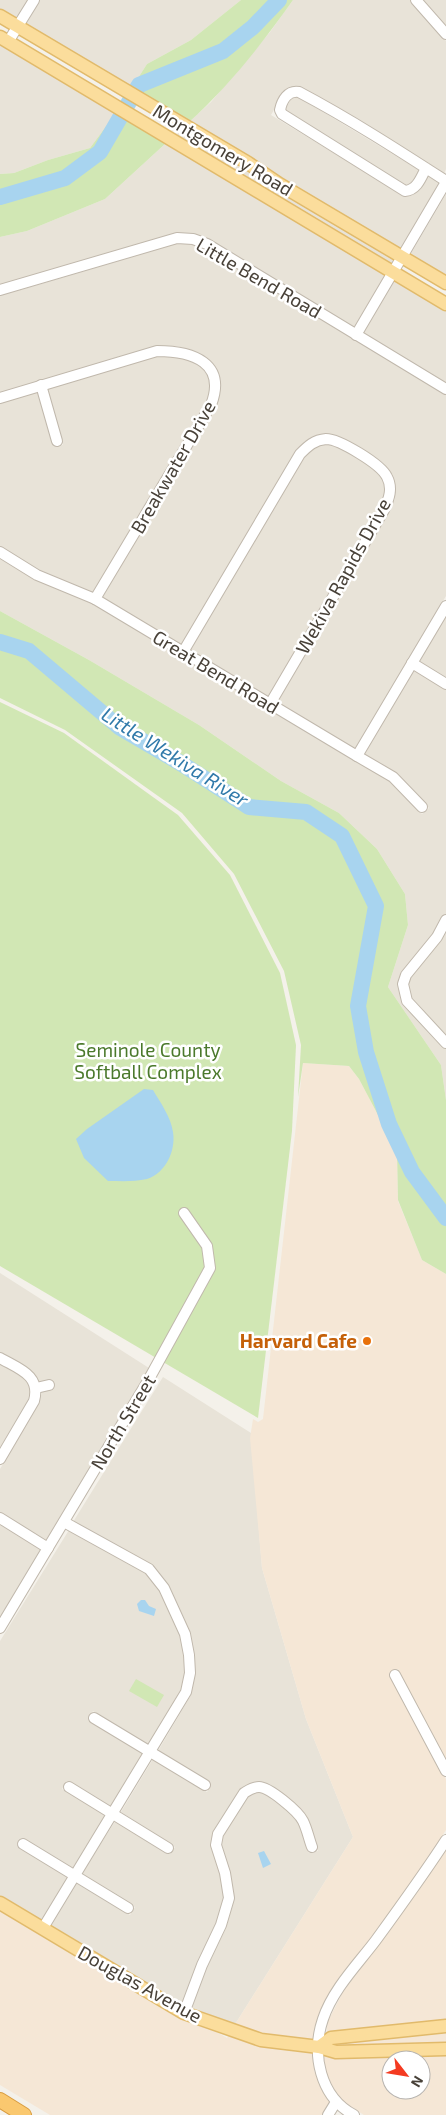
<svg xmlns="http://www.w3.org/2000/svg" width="446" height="2115" font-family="'Exo 2',sans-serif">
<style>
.residential{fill:#e8e3d8}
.commercial{fill:#f5e7d6;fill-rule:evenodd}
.green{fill:#d1e7b4}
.water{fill:#a8d4ef}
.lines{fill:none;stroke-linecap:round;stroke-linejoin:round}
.river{stroke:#a8d4ef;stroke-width:16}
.minor-casing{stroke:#c0b8ac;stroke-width:12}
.major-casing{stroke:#e1ba6b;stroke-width:15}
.highway-casing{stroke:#d99c3f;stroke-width:16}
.minor{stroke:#fff;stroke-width:10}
.major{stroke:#fbdd9c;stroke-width:12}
.highway{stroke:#fac86f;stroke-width:14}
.food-dot{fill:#e8710a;stroke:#fff;stroke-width:2}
.labels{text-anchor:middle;stroke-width:5;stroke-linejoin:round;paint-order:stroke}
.street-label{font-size:19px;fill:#484138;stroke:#fff}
.park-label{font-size:19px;fill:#4b792c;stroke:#fff}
.food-label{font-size:19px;font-weight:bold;fill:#c56008;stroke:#fff;text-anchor:end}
.water-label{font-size:20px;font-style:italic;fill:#317aaa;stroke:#fff}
</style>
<rect width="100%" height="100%" fill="#f4f1ea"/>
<!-- residential -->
<g class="residential">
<polygon points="0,0 28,0 16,20 0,11"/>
<polygon points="40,0 241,0 191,40 147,64 131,89 25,26"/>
<polygon points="293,0 410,0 446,41 446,169 444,174 300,98 419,170 412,182 405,186 275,108 271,115 403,195 408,195 419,190 428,175 440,183 400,251 188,123 211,102 270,32"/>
<polygon points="422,0 446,0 446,27"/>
<polygon points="0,43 116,113 90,148 48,160 14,173 0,174"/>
<polygon points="181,130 395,259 391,266 173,136"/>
<polygon points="166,143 386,274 354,328 209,240 192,234 175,233 0,285 0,237 27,231 105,199"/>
<polygon points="446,194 446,278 409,257"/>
<polygon points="179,243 192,243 205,248 446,394 446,596 355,749 277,703 388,513 395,499 395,488 392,475 383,463 342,439 327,434 316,436 305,441 296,452 181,646 102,598 215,407 220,395 221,380 210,361 194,351 177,346 155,346 0,393 0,295 17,291"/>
<polygon points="395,279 446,309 446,384 363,334"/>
<polygon points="176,355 190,359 203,367 210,380 210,393 206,403 93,593 40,571 0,547 0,403 38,391 54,446 63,445 47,388 158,356"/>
<polygon points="328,444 338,447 376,469 383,478 385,487 385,495 268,697 189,651 304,457 312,448"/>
<polygon points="0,557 54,588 93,603 355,760 390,781 422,814 429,808 408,785 364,755 414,670 446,689 446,1100 441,1065 388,987 408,925 405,894 377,849 339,813 281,781 199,725 89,660 0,611"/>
<polygon points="446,616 446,678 419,662"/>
<polygon points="0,1273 149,1368 46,1541 0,1513 0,1469 39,1403 42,1392 40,1383 34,1374 0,1353"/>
<polygon points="0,1363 27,1379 31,1391 29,1399 0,1448"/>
<polygon points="163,1377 251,1433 262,1568 306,1719 353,1837 234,2026 191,2010 207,1967 226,1928 234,1900 230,1873 222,1845 223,1836 248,1796 260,1791 292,1814 298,1822 309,1853 318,1851 307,1819 276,1789 259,1782 249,1784 241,1789 213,1831 212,1846 220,1873 224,1897 217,1923 198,1963 181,2006 0,1897 0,1641 69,1530 145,1572 160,1590 180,1635 184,1655 185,1672 182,1690 149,1745 93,1711 88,1719 144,1753 112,1807 67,1781 62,1789 107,1815 73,1869 22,1838 17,1845 130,1915 135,1907 81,1874 116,1820 170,1854 175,1847 121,1812 153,1759 207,1792 211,1784 158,1751 191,1695 195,1674 194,1655 190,1633 169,1587 73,1522"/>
<polygon points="0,1523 42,1549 0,1618"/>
</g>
<!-- commercial -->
<g class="commercial">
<polygon points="303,1063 349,1066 359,1079 397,1151 398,1201 422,1260 446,1274 446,1762 398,1669 389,1673 438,1766 446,1779 446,1830 409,1887 334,1987 319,2016 314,2042 261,2036 234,2026 353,1837 306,1719 262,1568 250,1438 253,1419 258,1422 263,1419"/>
<polygon points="446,1849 446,2021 326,2035 328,2021 343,1992 417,1893"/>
<polygon points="0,1908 227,2038 229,2034 314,2051 314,2071 330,2102 322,2115 50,2115 0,2085"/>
<polygon points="446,2030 446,2044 336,2047 329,2045 333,2042"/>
<path d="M324,2053L446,2054V2115H364L339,2099L324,2069ZM391,2060H421V2090H391Z"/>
</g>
<!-- green -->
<g class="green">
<path d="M241,0H293C262,44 228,87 188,123L131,89L147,64L191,40Z"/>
<polygon points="116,113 166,143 105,199 27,231 0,237 0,174 14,173 48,160 90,148"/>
<polygon points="0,611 89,660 199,725 281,781 339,813 377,849 405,894 408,925 388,987 441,1065 446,1100 446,1274 422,1260 398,1200 397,1151 359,1079 349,1066 303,1063 298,1097 301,1045 284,971 234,874 182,813 65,730 0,698"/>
<polygon points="0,702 64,733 178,815 230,875 280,973 296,1045 292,1131 258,1418 0,1266"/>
<polygon points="136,1679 164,1695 157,1707 129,1691"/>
</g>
<!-- water -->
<g class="water">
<path d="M144,1089L153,1090C160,1102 171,1117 173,1132C176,1150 166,1173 147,1179C134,1182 121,1181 108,1181L84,1158L76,1139L87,1129Z"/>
<polygon points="141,1600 145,1600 149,1606 156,1609 154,1616 139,1611 137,1604"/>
<polygon points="264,1851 271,1864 263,1868 258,1853"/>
</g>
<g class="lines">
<!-- river -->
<g class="river">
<polyline points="0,197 65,178 100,152 139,85 223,51 253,27 279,0"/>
<polyline points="0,642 29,651 119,727 182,764 249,807 306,812 342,836 376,906 358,1006 366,1052 389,1124 412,1172 446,1218"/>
</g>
<defs>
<g id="minor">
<polyline points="416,0 446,34"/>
<polyline points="8,42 34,0"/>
<path d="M426,168C421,178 417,190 405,191L282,114L280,110C282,100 288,90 299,92C350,119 398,150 446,181"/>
<polyline points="0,290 177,238 193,239 207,244 446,389"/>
<polyline points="356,335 446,182"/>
<polyline points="41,385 57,441"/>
<path d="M0,398L157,351C193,351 227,363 211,405L95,599"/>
<polyline points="0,552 37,575 95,599 357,756 393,777 422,807"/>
<path d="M183,652L300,454C308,446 314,440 326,439C339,439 381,464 387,477C393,488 389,499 384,510L270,704"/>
<polyline points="412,663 446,684"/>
<polyline points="357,756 446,606"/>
<polyline points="446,920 437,937 406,975 403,984 407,1001 446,1043"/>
<path d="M0,1358C19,1369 41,1375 34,1401L0,1459"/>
<polyline points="36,1388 49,1385"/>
<polyline points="0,1518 48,1548"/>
<polyline points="0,1628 149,1379 210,1268 207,1246 184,1213"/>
<polyline points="395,1675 446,1771"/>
<polyline points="94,1718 205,1785"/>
<polyline points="69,1787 168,1848"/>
<polyline points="23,1844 128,1908"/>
<polyline points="43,1928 186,1692 190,1673 189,1655 185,1634 164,1588 149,1569 64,1522"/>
<path d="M184,2013L202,1965L221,1925L229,1898L225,1873L216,1845L218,1834L244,1793C249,1790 253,1787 259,1787C269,1787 298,1811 303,1821C307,1829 309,1839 312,1847"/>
<polyline points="328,2115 336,2102"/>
<path d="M354,2115C320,2097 311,2054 323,2019C333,1989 358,1964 376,1940C400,1907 424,1874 446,1840"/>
</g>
<g id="major">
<polyline points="0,16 248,163 279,184 446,283"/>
<polyline points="0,37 446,304"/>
<polyline points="0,1903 184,2013 261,2040 319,2047 336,2052 446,2049"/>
<polyline points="319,2047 331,2038 446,2026"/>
</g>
<polyline id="highway" points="0,2100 24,2115"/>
</defs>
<!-- minor casing -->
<use href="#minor" class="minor-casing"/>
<!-- major casing -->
<use href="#major" class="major-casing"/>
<!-- highway casing -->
<use href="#highway" class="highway-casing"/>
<!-- minor -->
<use href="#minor" class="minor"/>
<!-- major -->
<use href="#major" class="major"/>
<!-- highway -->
<use href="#highway" class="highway"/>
</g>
<!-- markers -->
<circle class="food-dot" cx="367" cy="1341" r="5"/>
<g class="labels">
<!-- street labels -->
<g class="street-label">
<text transform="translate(223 150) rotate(31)" y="7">Montgomery Road</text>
<text transform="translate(259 278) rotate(30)" y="7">Little Bend Road</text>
<text transform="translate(173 467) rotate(-60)" y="7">Breakwater Drive</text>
<text transform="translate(343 576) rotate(-61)" y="7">Wekiva Rapids Drive</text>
<text transform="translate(216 672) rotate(31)" y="7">Great Bend Road</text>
<text transform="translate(123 1422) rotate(-59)" y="7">North Street</text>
<text transform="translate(140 1984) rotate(29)" y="7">Douglas Avenue</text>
</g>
<!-- park labels -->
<g class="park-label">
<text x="148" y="1057">Seminole County<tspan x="148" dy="22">Softball Complex</tspan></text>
</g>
<!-- food labels -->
<g class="food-label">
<text x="357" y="1348">Harvard Cafe</text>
</g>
<!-- water labels -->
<g class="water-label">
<text transform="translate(175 757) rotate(32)" y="7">Little Wekiva River</text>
</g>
</g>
<!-- north arrow -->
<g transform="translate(406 2075) rotate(121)"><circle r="24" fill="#ffffff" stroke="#b6b3af"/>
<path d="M0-4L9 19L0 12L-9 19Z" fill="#f43b21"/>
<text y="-8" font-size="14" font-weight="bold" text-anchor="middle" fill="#484138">N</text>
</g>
</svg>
